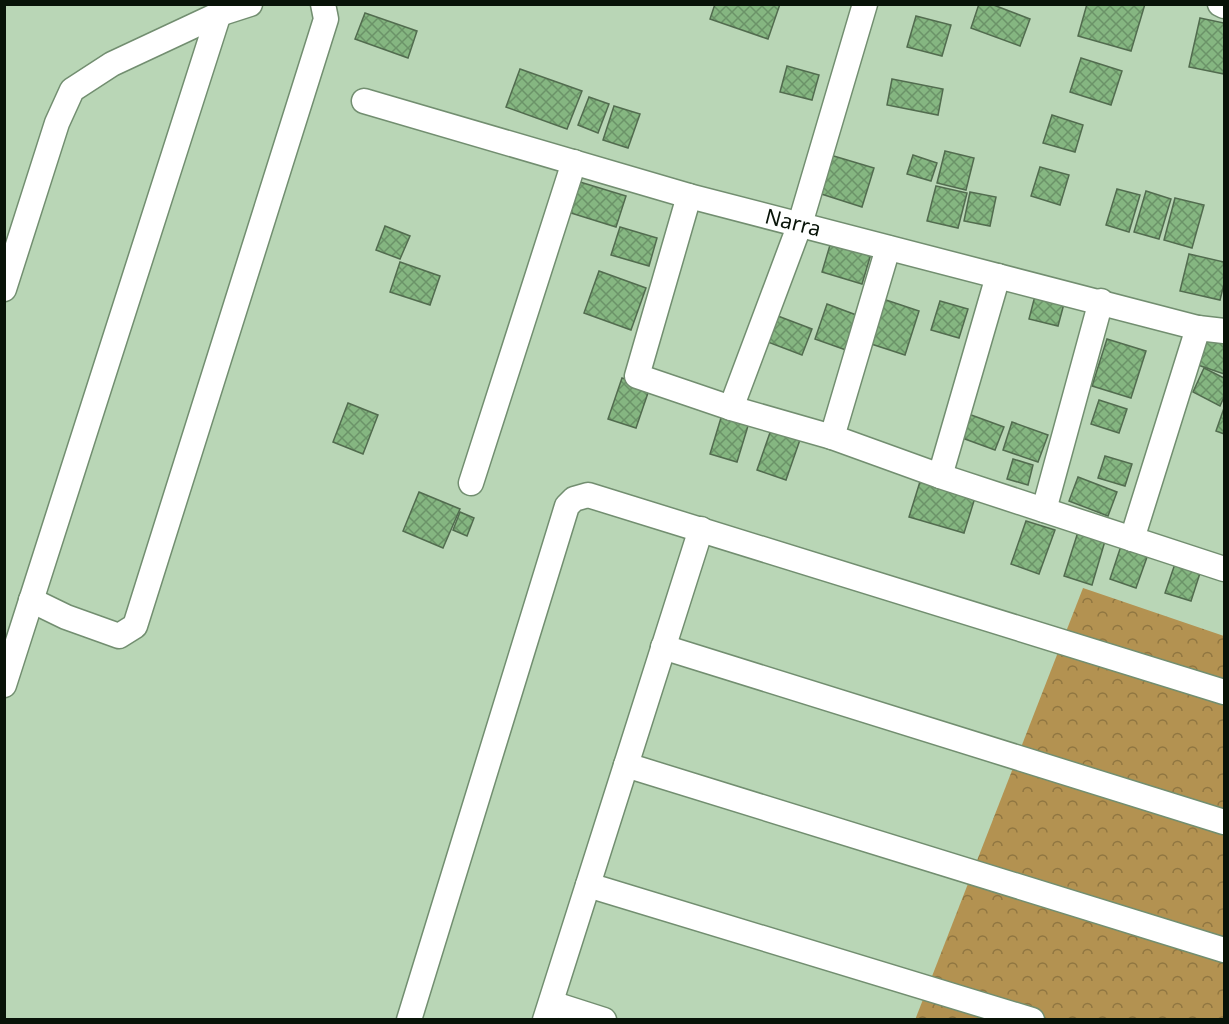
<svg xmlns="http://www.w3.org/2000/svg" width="1229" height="1024" font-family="'Noto Sans',sans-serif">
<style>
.forest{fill:url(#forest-crowns)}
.building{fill:url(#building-cross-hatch);stroke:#526c4f;stroke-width:1.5}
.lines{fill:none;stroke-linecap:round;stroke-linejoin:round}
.minor-casing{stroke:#728e70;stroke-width:27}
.minor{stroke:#fff;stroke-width:24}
.labels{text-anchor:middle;stroke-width:4.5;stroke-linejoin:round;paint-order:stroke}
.street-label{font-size:21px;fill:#081308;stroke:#b9d6b6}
</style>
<defs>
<pattern id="forest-crowns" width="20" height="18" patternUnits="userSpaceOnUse" patternTransform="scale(1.5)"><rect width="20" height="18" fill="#b39251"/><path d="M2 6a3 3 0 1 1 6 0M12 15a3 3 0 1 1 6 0" fill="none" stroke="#907641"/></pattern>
<pattern id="building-cross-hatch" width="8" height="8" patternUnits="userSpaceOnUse" patternTransform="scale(1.5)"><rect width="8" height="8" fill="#85b681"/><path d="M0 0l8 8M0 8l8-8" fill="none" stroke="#6b9368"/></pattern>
</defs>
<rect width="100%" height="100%" fill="#b9d6b6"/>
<!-- forest -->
<polygon class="forest" points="1083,588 1224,636 1224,1019 915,1020"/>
<!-- building -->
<g class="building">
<polygon points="715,4 780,4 768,39 710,19"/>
<polygon points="979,4 991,4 1030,19 1020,46 971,28"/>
<polygon points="1087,4 1145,4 1131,51 1078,36"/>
<polygon points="365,13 417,31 408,58 355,39"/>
<polygon points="916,16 951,25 942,56 907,47"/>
<polygon points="1200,18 1224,23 1224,74 1189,67"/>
<polygon points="1081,58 1122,71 1111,105 1070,92"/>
<polygon points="787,66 819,75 812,100 780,92"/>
<polygon points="520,69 582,91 567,129 506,107"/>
<polygon points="892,79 943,89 938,115 887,105"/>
<polygon points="589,97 609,104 598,133 578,125"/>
<polygon points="614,106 640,114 628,148 603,140"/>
<polygon points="1052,115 1083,125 1075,152 1043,143"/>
<polygon points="945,151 974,158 966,190 937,183"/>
<polygon points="827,154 874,168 862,207 815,192"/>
<polygon points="913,155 937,163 931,181 907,174"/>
<polygon points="1040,167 1069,175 1060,205 1031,196"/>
<polygon points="580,182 626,196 616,227 571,213"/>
<polygon points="936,186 967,193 958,228 927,221"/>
<polygon points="1117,189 1140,195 1129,232 1106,225"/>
<polygon points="1146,191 1171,199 1159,239 1134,232"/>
<polygon points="970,192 996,197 990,226 964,221"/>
<polygon points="1175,198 1204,205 1192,248 1164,240"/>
<polygon points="385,226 410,236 400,259 376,250"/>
<polygon points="620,227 657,238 649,266 611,255"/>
<polygon points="833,235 873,247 862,284 822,272"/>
<polygon points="1189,254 1224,262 1224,284 1220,300 1180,291"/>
<polygon points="400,262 440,276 430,305 390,292"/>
<polygon points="599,271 646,288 631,330 584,313"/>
<polygon points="1036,292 1065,300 1058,326 1029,319"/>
<polygon points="877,297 919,311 905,355 862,341"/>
<polygon points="940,301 968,309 959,338 931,330"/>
<polygon points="827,304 859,316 846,350 815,339"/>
<polygon points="770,313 812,329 802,355 760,339"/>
<polygon points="1202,335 1224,343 1224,374 1192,363"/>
<polygon points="1107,339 1146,351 1131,398 1092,386"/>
<polygon points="1204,368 1224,378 1224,397 1220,406 1193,392"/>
<polygon points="622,378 650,387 636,428 608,419"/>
<polygon points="1099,400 1127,409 1119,433 1091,424"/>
<polygon points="348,403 378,415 363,454 333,442"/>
<polygon points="724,408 751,416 737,462 710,454"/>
<polygon points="1224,408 1224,434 1216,431"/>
<polygon points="963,412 1004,427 995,450 954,435"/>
<polygon points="1012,422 1048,435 1038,462 1003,450"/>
<polygon points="773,424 802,434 786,480 757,470"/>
<polygon points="1105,456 1132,464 1125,486 1098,478"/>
<polygon points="1013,459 1033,465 1028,485 1007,479"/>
<polygon points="923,472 978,488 964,533 909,517"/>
<polygon points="1078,477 1117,492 1108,516 1069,501"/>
<polygon points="419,492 460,509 443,548 403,531"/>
<polygon points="460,512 474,518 467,536 453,530"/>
<polygon points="1026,521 1055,530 1039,574 1011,564"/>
<polygon points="1078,532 1105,541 1092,585 1064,576"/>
<polygon points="1124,537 1151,546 1136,588 1110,579"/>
<polygon points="1177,558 1202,567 1191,601 1165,593"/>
</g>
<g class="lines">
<defs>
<g id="minor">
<polyline points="1220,4 1224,6"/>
<path id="s1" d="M364,101L689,196L1198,328L1224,331"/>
<polyline points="689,196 637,376 731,408 832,437 940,476 1224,569"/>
<polyline points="4,289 57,123 72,90 112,64 219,14 250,4"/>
<polyline points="731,408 800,224 865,4"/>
<polyline points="832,437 888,248"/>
<polyline points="940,476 998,276"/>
<polyline points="471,483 574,162"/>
<polyline points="1044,510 1101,301"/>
<polyline points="1132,539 1198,328"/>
<polyline points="31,600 66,617 119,636 135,626 326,19 323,4"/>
<polyline points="663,647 1224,822"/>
<polyline points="4,685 222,4"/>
<polyline points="626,765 1224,950"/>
<polyline points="588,885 1032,1020"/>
<polyline points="551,1003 604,1020"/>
<polyline points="409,1020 567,506 574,499 588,495 1224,692"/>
<polyline points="545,1020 701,529"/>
</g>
</defs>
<!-- minor casing -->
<use href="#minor" class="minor-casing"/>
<!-- minor -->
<use href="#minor" class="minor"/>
</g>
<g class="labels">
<!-- street labels -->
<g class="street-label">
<text dy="7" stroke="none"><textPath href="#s1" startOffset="446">Narra</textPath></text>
</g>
</g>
<!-- border -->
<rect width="1229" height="1024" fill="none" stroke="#081308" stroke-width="12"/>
</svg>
